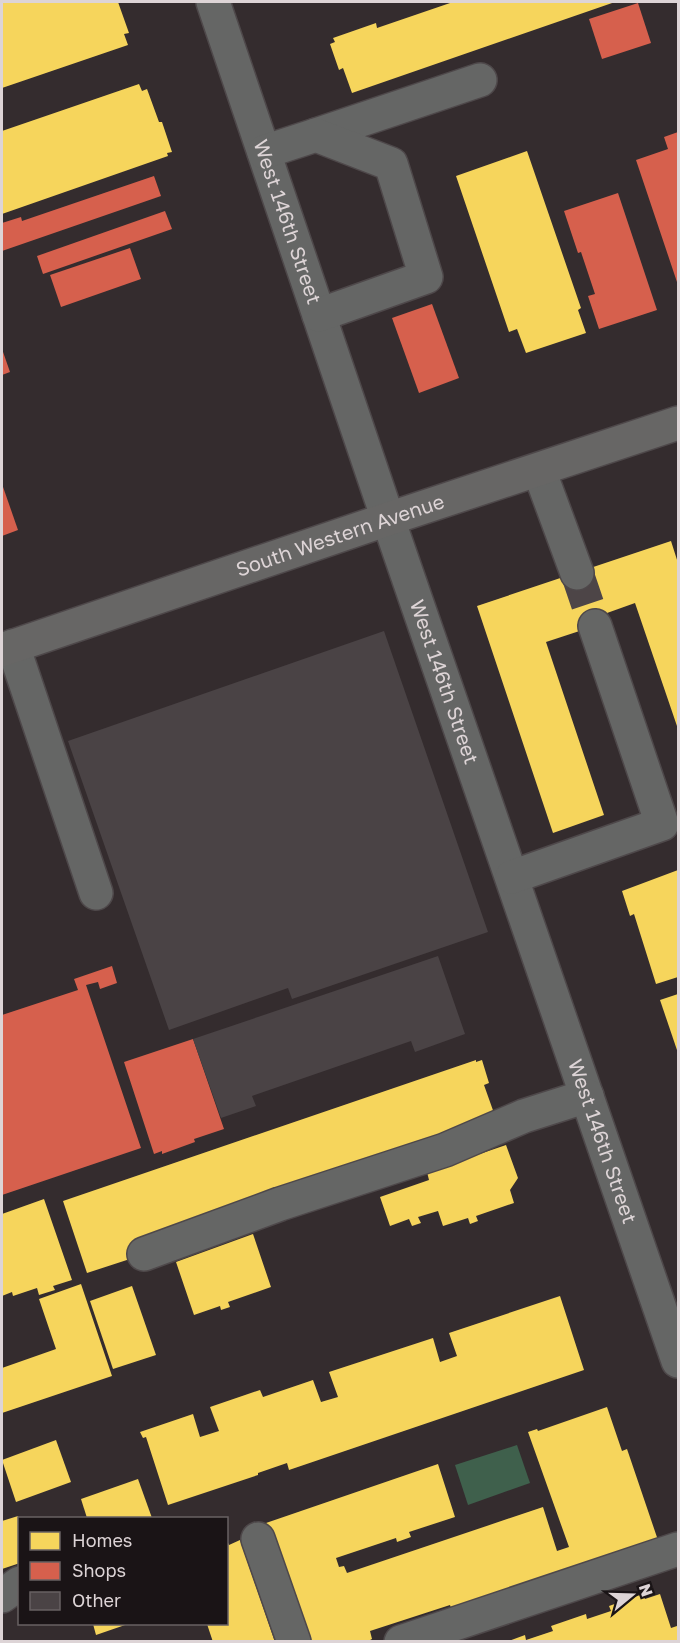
<svg xmlns="http://www.w3.org/2000/svg" width="680" height="1643" font-family="'Golos Text',sans-serif">
<style>
.water{fill:#3f604c}
.homes{fill:#f6d55c}
.shops{fill:#d6604d}
.building{fill:#4a4345}
.lines{fill:none;stroke-linecap:round;stroke-linejoin:round}
.minor-tunnel{stroke:#4d4547;stroke-width:33;stroke-dasharray:33 16;stroke-linecap:butt}
.minor-casing{stroke:#4e484a;stroke-width:36}
.major-casing{stroke:#4e484a;stroke-width:36}
.minor{stroke:#656665;stroke-width:33}
.major{stroke:#676665;stroke-width:33}
.labels{text-anchor:middle;stroke-width:6;stroke-linejoin:round;paint-order:stroke}
.street-label{font-size:20px;fill:#ddd4d6;stroke:#1a1416}
</style>
<rect width="100%" height="100%" fill="#342c2e"/>
<!-- water -->
<polygon class="water" points="517,1445 530,1483 468,1505 455,1465"/>
<!-- homes -->
<g class="homes">
<polygon points="5,2 118,2 129,33 124,34 128,45 2,88 2,3"/>
<polygon points="453,2 615,2 352,93 343,68 339,70 330,44 335,42 333,38 376,23 377,28"/>
<polygon points="139,84 142,91 147,89 159,122 162,122 172,152 167,153 168,156 2,214 2,131"/>
<polygon points="527,151 581,308 578,310 586,333 526,353 517,329 509,332 456,176"/>
<polygon points="671,541 678,563 678,729 635,603 607,613 610,621 546,642 604,815 553,833 477,606"/>
<polygon points="678,870 678,977 656,984 634,914 630,916 622,891"/>
<polygon points="678,994 678,1053 660,1000"/>
<polygon points="476,1060 476,1062 482,1060 489,1083 484,1085 495,1116 133,1258 87,1273 63,1201"/>
<polygon points="506,1145 518,1178 510,1190 514,1203 476,1216 478,1221 470,1224 468,1218 443,1226 438,1211 418,1217 421,1223 412,1226 409,1219 390,1226 380,1197 429,1180 427,1172"/>
<polygon points="44,1199 72,1280 53,1286 55,1290 39,1295 37,1288 13,1296 12,1292 2,1296 2,1214"/>
<polygon points="253,1234 271,1287 228,1302 230,1307 221,1310 220,1306 194,1315 176,1262"/>
<polygon points="81,1284 112,1376 2,1413 2,1368 56,1349 39,1299"/>
<polygon points="132,1286 156,1355 113,1369 90,1301"/>
<polygon points="560,1296 584,1370 289,1470 287,1463 258,1473 258,1475 168,1505 146,1437 143,1438 140,1432 193,1414 200,1437 219,1431 210,1407 260,1390 263,1397 313,1380 321,1402 338,1397 329,1372 433,1338 440,1362 457,1356 449,1333"/>
<polygon points="607,1407 622,1451 627,1449 662,1552 455,1620 450,1605 370,1631 372,1639 366,1642 311,1642 296,1595 290,1597 266,1523 438,1464 455,1517 409,1532 411,1537 397,1542 396,1538 336,1558 339,1567 344,1566 347,1573 543,1507 557,1551 569,1547 528,1432 537,1429 538,1431"/>
<polygon points="56,1440 71,1482 16,1502 2,1460"/>
<polygon points="138,1479 152,1518 87,1518 81,1499"/>
<polygon points="18,1516 20,1521 20,1563 2,1569 2,1521"/>
<polygon points="226,1538 229,1545 240,1540 275,1642 213,1642 207,1624 226,1624"/>
<polygon points="643,1594 645,1599 660,1594 671,1628 677,1626 678,1642 506,1642 525,1635 526,1640 553,1631 551,1626 586,1614 587,1619 611,1611 609,1606"/>
<polygon points="93,1624 128,1624 96,1635"/>
</g>
<!-- shops -->
<g class="shops">
<polygon points="638,3 651,43 602,59 589,19"/>
<polygon points="678,132 678,285 636,160 668,149 664,137"/>
<polygon points="154,176 161,196 2,251 2,223 21,217 22,221"/>
<polygon points="618,193 657,310 599,329 588,296 595,294 581,252 578,253 564,211"/>
<polygon points="165,211 172,229 43,274 37,256"/>
<polygon points="130,248 141,279 61,307 50,275"/>
<polygon points="432,304 459,378 419,393 392,318"/>
<polygon points="2,349 10,372 2,375"/>
<polygon points="2,484 18,530 2,536"/>
<polygon points="112,966 117,983 100,989 98,982 86,985 141,1148 2,1195 2,1015 78,990 74,979"/>
<polygon points="193,1039 224,1129 194,1139 195,1142 162,1154 162,1151 154,1154 124,1062"/>
</g>
<!-- building -->
<g class="building">
<polygon points="384,631 488,932 292,999 288,988 169,1030 68,741"/>
<polygon points="438,956 465,1034 415,1052 411,1041 252,1096 256,1106 221,1118 193,1039"/>
</g>
<g class="lines">
<!-- minor-tunnel -->
<polyline class="minor-tunnel" points="577,573 595,626"/>
<defs>
<g id="minor">
<path id="s1" d="M213,2L388,519L678,1361"/>
<polyline points="316,135 480,80"/>
<polyline points="264,152 316,135 391,164 426,277 319,315"/>
<polyline points="539,470 577,573"/>
<polyline points="13,646 96,893"/>
<polyline points="512,877 662,824 595,626"/>
<polyline points="144,1254 280,1204 445,1150 524,1116 587,1096"/>
<polyline points="258,1539 294,1642"/>
<polyline points="2,1596 20,1583"/>
<polyline points="401,1642 678,1549"/>
</g>
<g id="major">
<path id="s2" d="M2,650L388,519L678,423"/>
</g>
</defs>
<!-- minor casing -->
<use href="#minor" class="minor-casing"/>
<!-- major casing -->
<use href="#major" class="major-casing"/>
<!-- minor -->
<use href="#minor" class="minor"/>
<!-- major -->
<use href="#major" class="major"/>
</g>
<g class="labels">
<!-- street labels -->
<g class="street-label">
<text dy="7" stroke="none"><textPath href="#s1" startOffset="232">West 146th Street</textPath></text>
<text dy="7" stroke="none"><textPath href="#s2" startOffset="357">South Western Avenue</textPath></text>
<text dy="7" stroke="none"><textPath href="#s1" startOffset="718">West 146th Street</textPath></text>
<text dy="7" stroke="none"><textPath href="#s1" startOffset="1204">West 146th Street</textPath></text>
</g>
</g>
<!-- border -->
<rect width="680" height="1643" fill="none" stroke="#ddd4d6" stroke-width="6"/>
<!-- legend -->
<rect x="18" y="1517" width="210" height="108" fill="#1a1416" stroke="#686163" stroke-width="1.5"/>
<rect x="30" y="1532" width="30" height="18" fill="#f6d55c" stroke="#686163" stroke-width="1.5"/>
<text x="72" y="1547" font-size="18" fill="#ddd4d6">Homes</text>
<rect x="30" y="1562" width="30" height="18" fill="#d6604d" stroke="#686163" stroke-width="1.5"/>
<text x="72" y="1577" font-size="18" fill="#ddd4d6">Shops</text>
<rect x="30" y="1592" width="30" height="18" fill="#4a4345" stroke="#686163" stroke-width="1.5"/>
<text x="72" y="1607" font-size="18" fill="#ddd4d6">Other</text>
<!-- north arrow -->
<g transform="translate(632 1595) rotate(71)" stroke="#1a1416" stroke-width="4.5" paint-order="stroke">
<path d="M0-4.5L10 22L0 15L-10 22Z" fill="#ddd4d6"/>
<text y="-9" font-size="16" font-weight="bold" text-anchor="middle" fill="#ddd4d6">N</text>
</g>
</svg>
